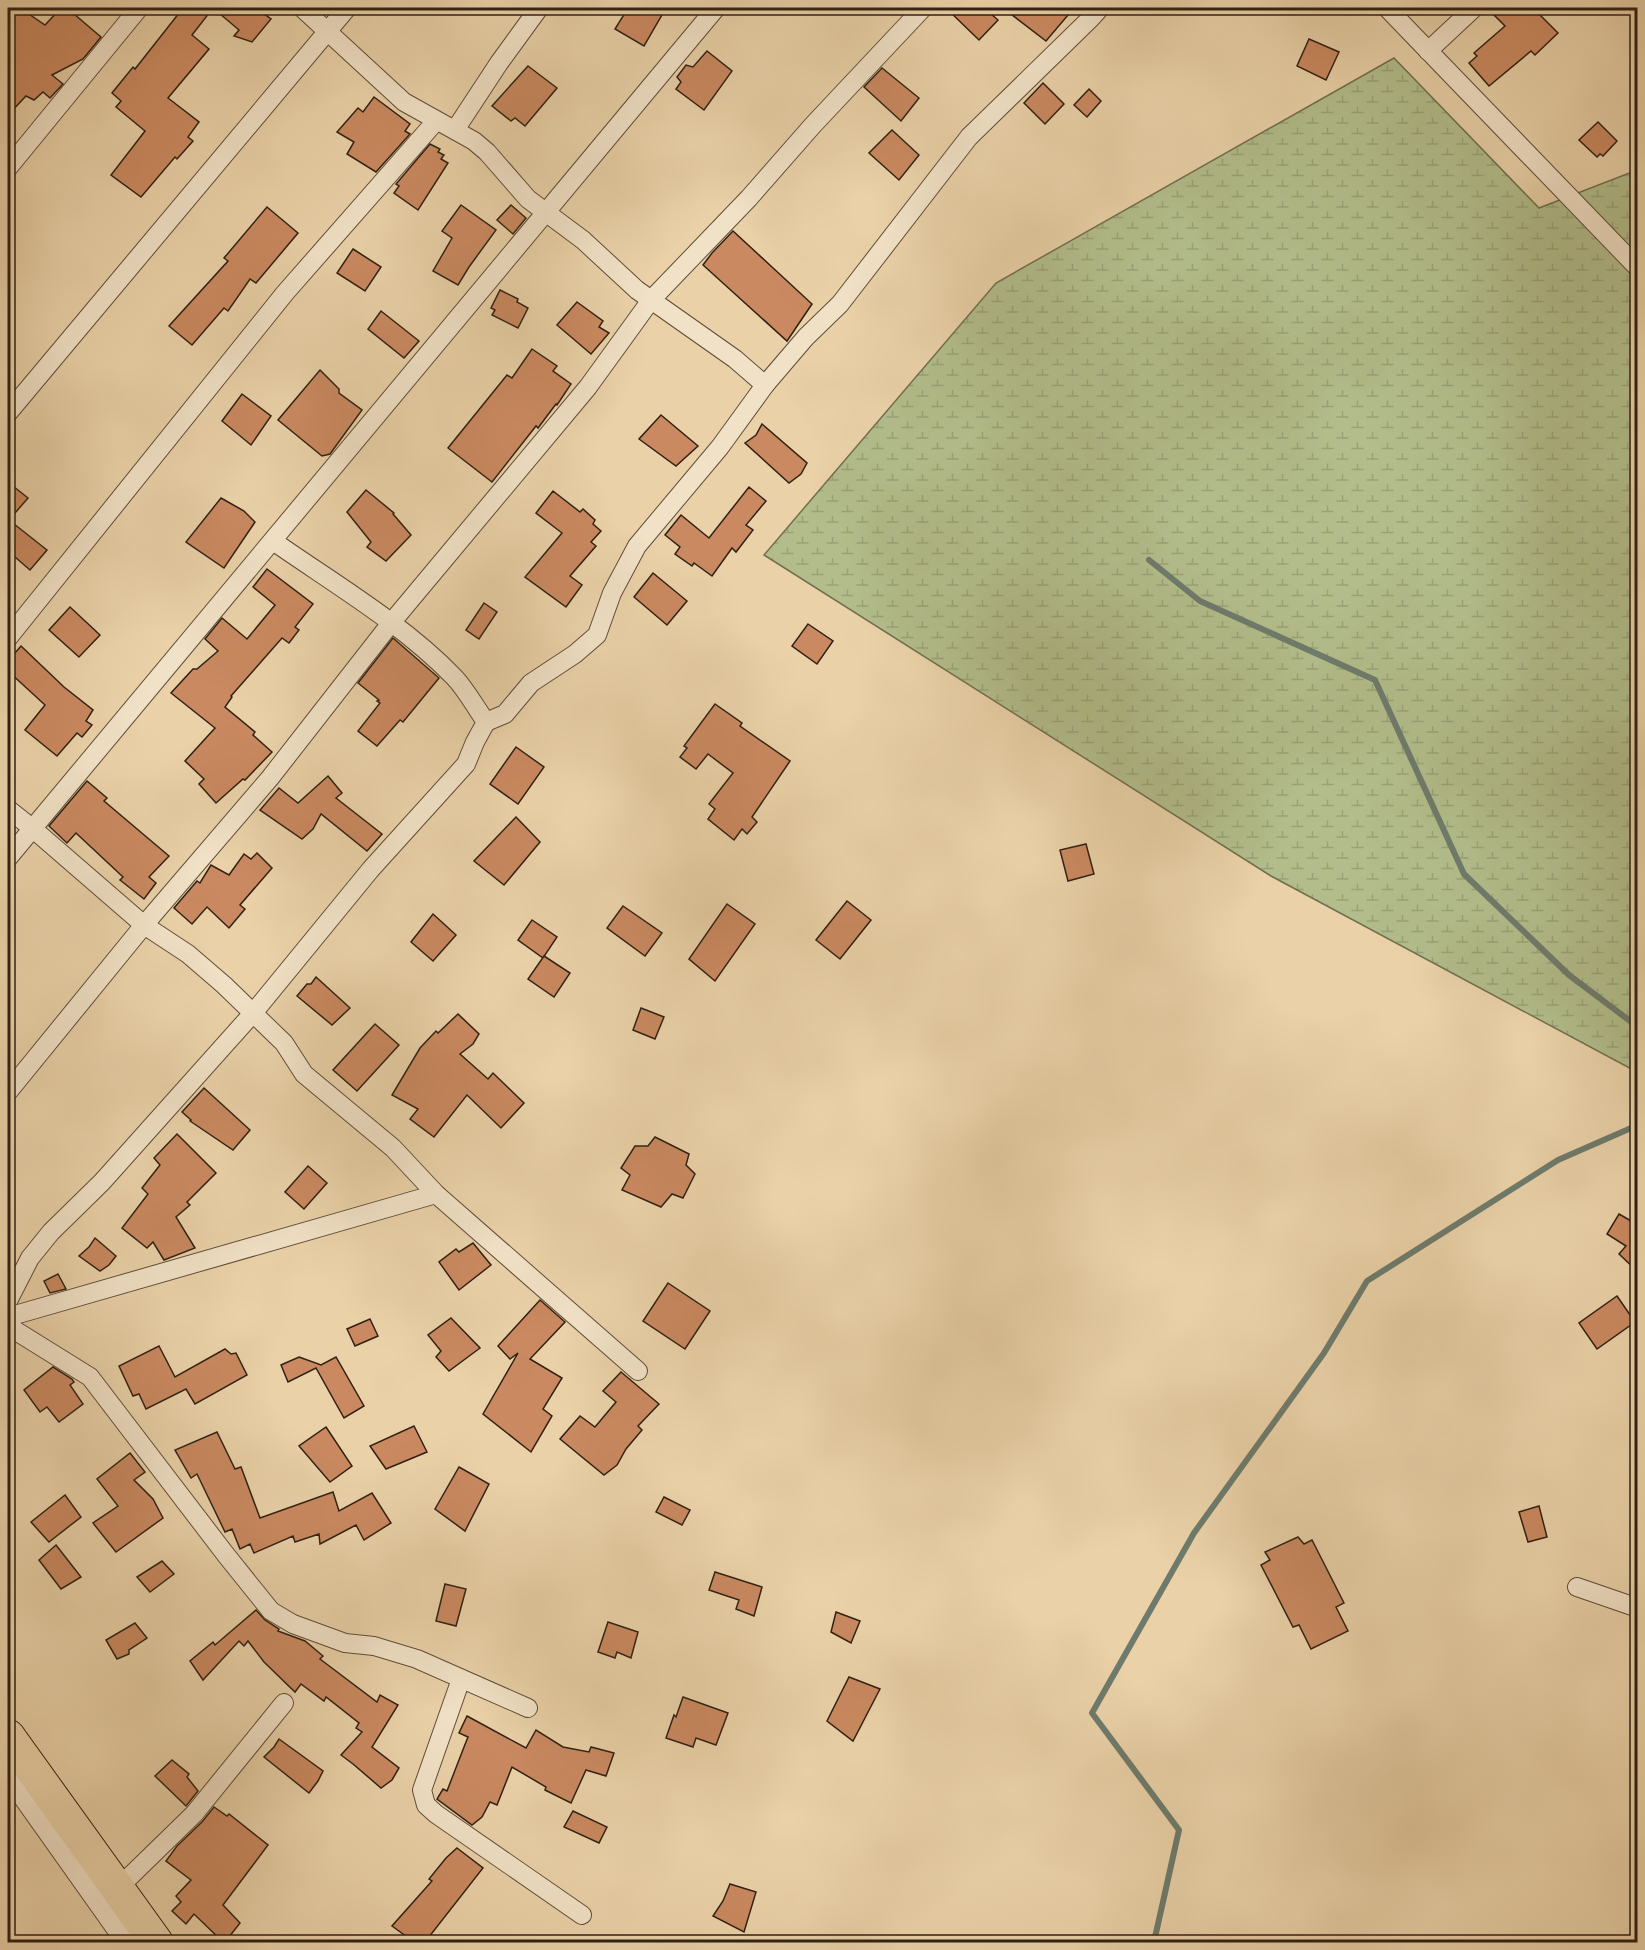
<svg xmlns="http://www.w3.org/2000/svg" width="1645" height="1950" font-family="'Sorts Mill Goudy',serif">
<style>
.wetland{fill:url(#wetland-marsh);stroke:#716f4f;stroke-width:1.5}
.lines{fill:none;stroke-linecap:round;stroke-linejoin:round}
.stream{stroke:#6e7b6c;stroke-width:6}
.building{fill:#ca8960;stroke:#302113;stroke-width:1.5}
.street-casing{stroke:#5e4d38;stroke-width:20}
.highway-casing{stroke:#302113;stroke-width:35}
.street{stroke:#f1e1c6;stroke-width:18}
.highway{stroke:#ead1a8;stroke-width:33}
</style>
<defs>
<pattern id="wetland-marsh" width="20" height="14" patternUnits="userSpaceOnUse" patternTransform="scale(1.5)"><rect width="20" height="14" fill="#b2bd8b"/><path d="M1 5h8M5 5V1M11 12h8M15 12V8" fill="none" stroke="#99a277"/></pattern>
</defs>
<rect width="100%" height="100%" fill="#ead1a8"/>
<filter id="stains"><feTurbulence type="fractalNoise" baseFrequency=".00333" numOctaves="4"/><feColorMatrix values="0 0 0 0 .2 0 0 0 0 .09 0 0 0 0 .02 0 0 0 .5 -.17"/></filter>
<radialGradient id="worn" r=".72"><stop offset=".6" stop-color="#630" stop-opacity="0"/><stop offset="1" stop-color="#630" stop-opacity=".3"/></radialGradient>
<!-- wetland -->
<polygon class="wetland" points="1394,58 1539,208 1637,170 1637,1072 1271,876 764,555 996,283"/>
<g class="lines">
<!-- stream -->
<g class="stream">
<polyline points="1149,560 1200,601 1375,680 1464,874 1569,975 1638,1027"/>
<polyline points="1154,1942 1179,1830 1092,1713 1194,1533 1324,1353 1367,1281 1558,1160 1638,1125"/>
</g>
</g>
<!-- building -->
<g class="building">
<polygon points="8,8 20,8 45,25 61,8 67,8 101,37 83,59 52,75 63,84 50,98 43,92 34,100 26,96 8,115"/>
<polygon points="183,8 256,8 271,19 252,42 234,36 239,30 213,8 192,35 209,49 168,98 199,122 188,137 193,141 177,159 175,157 141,197 111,175 145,131 116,107 121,101 112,93 133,67 135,69"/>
<polygon points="628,8 666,8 644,46 615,29"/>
<polygon points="946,8 984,8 998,20 979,40"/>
<polygon points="1003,8 1074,8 1046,41"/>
<polygon points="1487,8 1533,8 1558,33 1535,55 1531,51 1489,86 1469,63 1477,56 1474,53 1505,26"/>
<polygon points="1309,39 1339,52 1326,80 1297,66"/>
<polygon points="707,51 732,71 704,110 676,89 681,82 677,77 686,65 693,67"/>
<polygon points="528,66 557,88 525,126 515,118 511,121 492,106"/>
<polygon points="882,68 919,98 901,121 864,87"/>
<polygon points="1043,83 1064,104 1045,124 1024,103"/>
<polygon points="1089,89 1101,101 1087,117 1074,105"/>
<polygon points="374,97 410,124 405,131 410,134 376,172 347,154 354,142 337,132 358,108 363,112"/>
<polygon points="1598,122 1617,141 1603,156 1600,154 1597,157 1579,140"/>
<polygon points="892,130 919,155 899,180 869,153"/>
<polygon points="430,144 440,149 438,152 444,155 441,159 448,163 418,210 394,193 399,186 396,184"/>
<polygon points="461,205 496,230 469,267 458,285 433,271 452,238 442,231"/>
<polygon points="511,205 526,218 513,234 497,220"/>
<polygon points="267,207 298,233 256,283 250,279 228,311 224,308 192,345 169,326 228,261 224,258"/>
<polygon points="733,231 812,304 787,341 703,265 712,253"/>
<polygon points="353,249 381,267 365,291 337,273"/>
<polygon points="500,290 518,299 517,302 528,308 518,328 492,315 495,310 491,308"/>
<polygon points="577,302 603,321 599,327 609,333 591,354 557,325"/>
<polygon points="381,311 419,341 404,358 368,329"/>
<polygon points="532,349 557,366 553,371 571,384 557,405 556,404 538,428 536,426 492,482 448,448 507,375 512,378"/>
<polygon points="320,370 339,389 339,393 362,410 330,454 322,456 278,420"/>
<polygon points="242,394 271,416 251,445 222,421"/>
<polygon points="661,415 698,446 676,466 639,439"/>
<polygon points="762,424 807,463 801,474 789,483 745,443 756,435"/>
<polygon points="8,482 28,498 9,520 47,550 30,570 8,551"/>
<polygon points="749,487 766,501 746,525 753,530 736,552 732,548 712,576 694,563 692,566 675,554 680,547 665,535 681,515 709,538"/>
<polygon points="366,490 394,513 393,514 411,535 386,561 367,547 371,542 347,512"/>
<polygon points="553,491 580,512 583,509 595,520 593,524 601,531 591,542 596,546 570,576 582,585 566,607 525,577 562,533 536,513"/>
<polygon points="221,498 244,511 255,522 224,568 186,542"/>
<polygon points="267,569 313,604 295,627 299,630 289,643 282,638 231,696 232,697 225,707 255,732 253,735 272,752 245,780 243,779 216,803 199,784 204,779 185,761 215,728 171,693 193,669 197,669 218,651 205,639 222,618 247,639 275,605 253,587"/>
<polygon points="653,573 687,601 667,625 634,597"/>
<polygon points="484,603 497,612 479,639 466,630"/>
<polygon points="70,607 100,635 79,657 49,630"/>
<polygon points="808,624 833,641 817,664 792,646"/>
<polygon points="393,638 439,678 403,722 400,720 377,746 358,731 380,703 377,701 379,700 358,683"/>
<polygon points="21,646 64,687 93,710 86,721 92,725 82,737 77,733 57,756 25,730 45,705 8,671 8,661"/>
<polygon points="715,704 742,723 740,726 790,761 752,817 757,822 747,834 742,829 734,840 708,819 715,809 709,804 733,773 708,754 696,769 680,757 687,748 684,746"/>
<polygon points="516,747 544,767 518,804 490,784"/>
<polygon points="328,776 342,793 336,798 382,834 367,851 321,814 313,829 302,839 260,810 279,788 298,803"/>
<polygon points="87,781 107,798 104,801 169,856 149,877 156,883 144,899 120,880 123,877 76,833 67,843 49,826"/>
<polygon points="516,817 540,842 504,885 474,861"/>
<polygon points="1086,844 1094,874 1068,881 1060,850"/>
<polygon points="257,853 272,868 240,905 245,909 229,928 207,907 192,924 174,908 197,881 200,883 211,865 229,875 244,854 251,859"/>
<polygon points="847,901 871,920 840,959 816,940"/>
<polygon points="727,904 755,924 715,981 689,959"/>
<polygon points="623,906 662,933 645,956 607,928"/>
<polygon points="433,914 456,935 433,961 411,942"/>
<polygon points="532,920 557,937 543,958 518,940"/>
<polygon points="544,956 570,973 554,997 528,979"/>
<polygon points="316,977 350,1008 332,1025 297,996 307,984 311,984"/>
<polygon points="641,1008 664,1017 655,1039 633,1030"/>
<polygon points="458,1014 479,1034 473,1044 460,1054 488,1079 493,1073 524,1103 501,1128 467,1095 434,1137 410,1119 418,1109 392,1095 420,1048 436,1031 438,1033"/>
<polygon points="375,1024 399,1045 357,1091 333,1070"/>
<polygon points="204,1088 250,1130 233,1150 190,1121 191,1120 182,1112"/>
<polygon points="177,1134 216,1173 187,1202 190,1205 176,1217 195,1248 164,1260 153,1242 147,1248 122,1228 148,1194 142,1188 160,1165 154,1158"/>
<polygon points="655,1137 689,1154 686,1165 695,1174 683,1198 672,1194 661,1207 622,1190 630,1175 621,1168 635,1146 648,1146"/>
<polygon points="308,1166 327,1183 304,1209 285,1192"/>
<polygon points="1619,1214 1638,1225 1638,1272 1619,1254 1626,1246 1607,1234"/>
<polygon points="95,1238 116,1256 109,1265 100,1271 79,1256 89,1247"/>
<polygon points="473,1243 491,1265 459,1290 439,1262 456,1249 459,1252"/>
<polygon points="58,1274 66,1289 50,1293 44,1281"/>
<polygon points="668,1283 710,1311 685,1349 643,1321"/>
<polygon points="1617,1296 1635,1322 1597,1349 1579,1323"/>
<polygon points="540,1300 565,1322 530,1359 562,1378 543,1409 552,1416 531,1452 483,1414 518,1353 510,1359 498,1346"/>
<polygon points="451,1318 480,1348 449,1371 436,1357 441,1351 428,1335"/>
<polygon points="370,1319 378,1336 355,1346 347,1329"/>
<polygon points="159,1346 175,1377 225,1349 231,1354 236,1353 247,1375 195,1404 186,1389 146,1409 139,1394 133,1396 119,1366"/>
<polygon points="299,1357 321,1365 336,1357 364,1406 344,1418 316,1368 288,1382 281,1365"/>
<polygon points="53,1367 72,1379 74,1382 70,1385 83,1404 59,1422 47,1407 40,1412 24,1390"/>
<polygon points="621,1372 659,1404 638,1426 642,1430 626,1449 617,1465 604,1475 560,1439 580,1416 595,1427 616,1402 603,1391"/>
<polygon points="414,1426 427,1452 386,1469 370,1446"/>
<polygon points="326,1427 352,1466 330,1482 299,1446"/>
<polygon points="217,1432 235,1469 241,1467 260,1518 333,1492 339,1511 372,1493 391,1523 364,1540 356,1525 320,1544 319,1534 295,1542 293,1536 254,1553 250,1544 240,1549 232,1529 225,1532 197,1474 191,1478 175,1450"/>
<polygon points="130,1453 145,1472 134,1480 153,1499 163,1518 116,1552 93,1523 118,1506 97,1479"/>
<polygon points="459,1467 489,1484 465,1531 435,1509"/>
<polygon points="65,1495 81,1517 49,1542 31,1522"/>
<polygon points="664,1497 690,1510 682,1525 656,1512"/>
<polygon points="1539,1506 1547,1537 1528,1542 1519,1512"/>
<polygon points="1298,1537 1304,1544 1312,1540 1344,1603 1336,1607 1348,1631 1311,1649 1299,1625 1293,1627 1261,1565 1270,1560 1265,1552"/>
<polygon points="56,1545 81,1577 61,1589 39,1560"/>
<polygon points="162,1561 174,1574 150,1592 137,1577"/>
<polygon points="715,1572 762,1587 754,1616 736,1609 739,1600 709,1590"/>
<polygon points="445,1584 466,1589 456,1626 436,1621"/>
<polygon points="256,1610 265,1620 279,1629 278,1631 305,1641 323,1656 320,1659 377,1702 380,1695 398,1705 372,1747 399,1768 392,1780 381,1788 353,1764 341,1755 362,1732 356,1728 359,1723 326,1697 324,1701 301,1684 295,1692 264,1662 248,1641 244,1646 239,1641 203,1680 190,1661 213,1642 215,1645"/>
<polygon points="836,1612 860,1621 851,1643 831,1632"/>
<polygon points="608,1622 638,1632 631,1658 617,1652 615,1658 598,1652"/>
<polygon points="135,1623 147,1638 129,1650 129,1654 117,1659 106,1640"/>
<polygon points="849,1677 880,1689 853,1741 827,1721"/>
<polygon points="683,1697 728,1713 716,1745 696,1738 693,1747 666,1738 674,1715 676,1717"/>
<polygon points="467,1716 526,1748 536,1730 563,1747 589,1752 591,1747 614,1753 606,1776 586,1770 571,1803 545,1790 546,1787 512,1767 497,1805 490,1802 482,1817 472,1825 437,1799 443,1789 447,1791 464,1747 468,1737 459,1733"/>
<polygon points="279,1739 323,1771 318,1781 309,1793 264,1757 274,1747"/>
<polygon points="172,1760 189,1774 187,1777 198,1791 186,1806 155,1776"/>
<polygon points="214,1807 227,1816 229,1814 268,1845 223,1905 240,1923 225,1942 223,1942 194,1914 186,1924 172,1911 181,1902 176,1896 191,1880 166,1861 177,1846 202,1822"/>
<polygon points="573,1811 607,1827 599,1843 564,1827"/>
<polygon points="457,1848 483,1868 425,1942 414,1942 392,1926 432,1881 429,1879 446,1858"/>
<polygon points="730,1884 756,1892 744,1932 713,1916 723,1901"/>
</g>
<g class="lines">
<defs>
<g id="street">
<polyline points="302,8 404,102 474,141 487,152 528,199 583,240 637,290 735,359 765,385 806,337 840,304 969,137 1091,18 1100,8"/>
<polyline points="1387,8 1638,268"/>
<polyline points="1428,51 1474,8"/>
<polyline points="455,130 499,63 539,8"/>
<polyline points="8,168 139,8"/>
<polyline points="8,413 347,8"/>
<polyline points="8,638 285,293 436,121"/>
<polyline points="486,722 505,714 531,683 575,654 597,635 612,593 637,546 720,447 765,385"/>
<polyline points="8,809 32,828 144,925 188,954 224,985 284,1043 304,1074 393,1148 436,1194 638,1371"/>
<polyline points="8,858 716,8"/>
<polyline points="8,1092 144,925 270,778 391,623 588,387 651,300 749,198 813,125 923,8"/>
<path d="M8,1301L30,1258L51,1232L102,1182L254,1012L371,869L466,764L475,742L486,722C476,708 465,688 454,677C403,624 333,583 273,541"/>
<polyline points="8,1317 436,1194"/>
<polyline points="8,1326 90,1377 226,1555 271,1611 293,1624 345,1643 374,1646 417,1659 528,1708"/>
<polyline points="1577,1587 1638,1608"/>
<polyline points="461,1679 422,1790 426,1805 436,1814 582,1915"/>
<polyline points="8,1777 125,1942"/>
<polyline points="118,1888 194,1814 284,1703"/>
</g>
<polyline id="highway" points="8,1736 156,1942"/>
</defs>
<!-- street casing -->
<use href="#street" class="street-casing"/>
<!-- highway casing -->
<use href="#highway" class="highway-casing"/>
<!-- street -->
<use href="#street" class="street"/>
<!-- highway -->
<use href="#highway" class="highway"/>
</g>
<!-- margin -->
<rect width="1645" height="1950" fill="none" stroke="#ead1a8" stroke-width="30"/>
<rect x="9" y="9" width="1627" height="1932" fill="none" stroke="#302113" stroke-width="3"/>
<rect x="15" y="15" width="1615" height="1920" fill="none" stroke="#302113" stroke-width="1.5"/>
<rect width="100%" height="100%" filter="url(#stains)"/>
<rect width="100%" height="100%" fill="url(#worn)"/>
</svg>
